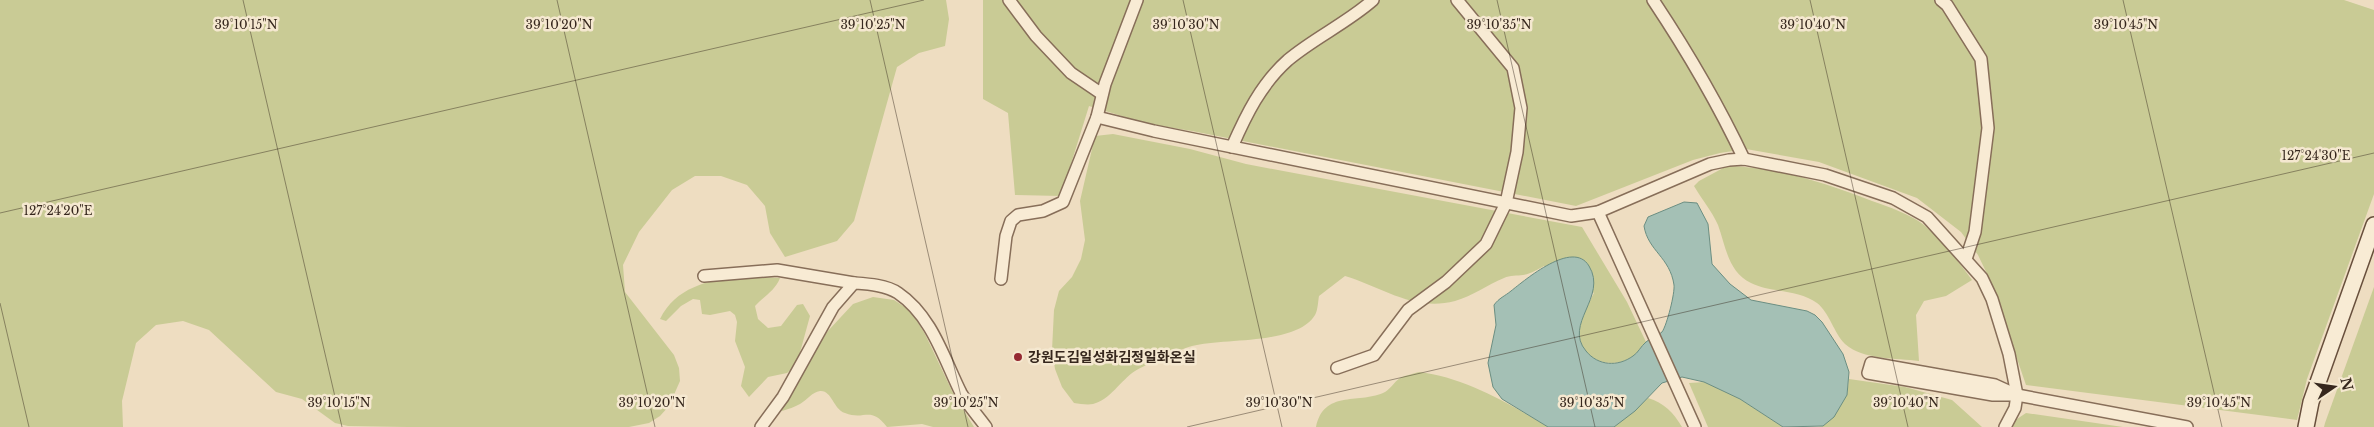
<svg xmlns="http://www.w3.org/2000/svg" width="2374" height="427" font-family="'Libre Baskerville','Noto Sans KR',serif">
<style>
.green{fill:#c9cb95}
.water{fill:#a4c0b5;stroke:#6b8e82}
.lines{fill:none;stroke-linecap:round;stroke-linejoin:round}
.street-casing{stroke:#876e59;stroke-width:14}
.secondary-casing{stroke:#684f3c;stroke-width:18}
.street{stroke:#f8ebd4;stroke-width:11}
.secondary{stroke:#f8ebd4;stroke-width:15}
.ticks{fill:none;stroke:#36271d;stroke-width:1;stroke-opacity:0.45}
.poi-dot{fill:#952932;stroke:#f5e8d0;stroke-width:2}
.labels{text-anchor:middle;stroke-width:5;stroke-linejoin:round;paint-order:stroke}
.poi-label{font-size:14px;font-weight:bold;fill:#36271d;stroke:#f5e8d0;text-anchor:start}
.ticks-label{font-size:12px;text-anchor:middle;fill:#36271d;stroke:#f5e8d0;stroke-width:5;stroke-linejoin:round;paint-order:stroke}
</style>
<rect width="100%" height="100%" fill="#eeddc1"/>
<!-- green -->
<g class="green">
<polygon points="0,0 946,0 949,19 945,46 919,53 897,67 854,221 837,241 785,257 770,233 765,206 747,185 721,176 695,176 672,190 639,232 623,265 625,292 674,355 679,368 680,381 669,406 660,416 649,423 629,427 407,427 348,426 335,423 302,399 276,392 209,330 183,321 156,325 136,343 122,401 123,427 0,427"/>
<polygon points="983,0 2344,0 2374,10 2374,194 2307,379 2297,420 2026,385 1990,280 1978,255 1961,232 1917,198 1819,162 1746,149 1720,153 1693,160 1576,206 1192,131 1148,124 1089,106 1061,196 1015,195 1008,113 983,99"/>
<path d="M1113,134L1190,149L1246,164L1582,227L1627,302L1646,342C1642,346 1638,353 1633,356C1613,371 1579,361 1579,333C1579,319 1588,304 1594,293L1544,266C1538,269 1531,274 1523,275C1517,276 1510,275 1504,278C1487,285 1473,296 1455,301C1414,312 1382,287 1345,276L1319,296C1318,301 1318,310 1315,315C1297,345 1224,338 1192,346C1180,349 1145,365 1135,371C1121,380 1110,400 1093,404C1088,405 1080,404 1074,403L1062,387L1055,369L1052,350L1054,310L1059,291L1072,277L1081,259L1085,240L1080,201L1095,136Z"/>
<path d="M1727,166C1777,167 1825,183 1872,201C1889,207 1910,214 1924,225C1943,241 1958,261 1972,280L1946,296L1924,301L1916,315L1919,361C1896,358 1863,360 1845,344C1834,333 1829,312 1817,303C1798,289 1771,293 1751,283C1728,272 1726,247 1718,225C1712,211 1702,200 1694,186L1699,181Z"/>
<path d="M739,276L780,278C775,291 764,296 755,306L758,319L768,328L781,326L797,305L803,304L810,316L799,356L793,368L787,373L768,377L749,397L741,386L745,367L735,341L737,322L735,315L730,311L710,315L702,314L700,300L693,299L681,306L666,321L660,319C676,287 707,281 739,276Z"/>
<polygon points="2374,287 2374,427 2324,427 2325,423"/>
<path d="M873,297L894,300L911,311L925,334L953,393L974,427H933L922,424L887,427C870,405 865,421 845,413C833,409 832,390 820,391C812,392 807,400 800,404C795,407 788,409 782,411L783,404L827,332L853,304Z"/>
<path d="M1419,372C1464,377 1510,404 1548,427H1316C1324,390 1357,404 1383,393C1390,390 1394,382 1400,378C1406,375 1413,374 1419,372Z"/>
<polygon points="1849,379 1905,387 1952,400 1982,427 1987,427 1818,427 1823,426 1847,395"/>
<polygon points="1705,382 1740,399 1783,427 1708,427 1689,383"/>
<path d="M1648,398C1664,403 1673,412 1682,427H1614Z"/>
<polygon points="2026,413 2123,427 2005,427"/>
</g>
<!-- water -->
<path class="water" d="M1684,202L1697,203L1708,224L1712,264L1730,284L1751,300L1807,311L1815,315L1822,322L1843,354L1849,372L1847,395L1834,417L1823,426L1783,427L1740,399L1704,382L1682,377L1662,383L1635,411L1614,427H1548L1502,399L1493,387L1488,363L1496,325L1494,305C1499,298 1505,296 1511,291C1525,280 1573,239 1589,266C1608,297 1563,324 1586,351C1598,366 1618,367 1633,356C1638,353 1641,346 1646,342C1650,338 1658,336 1662,332C1667,325 1675,293 1674,285C1670,257 1648,251 1644,226L1648,217Z"/>
<g class="lines">
<defs>
<g id="street">
<polyline points="1009,0 1036,36 1071,73 1102,94"/>
<path d="M1653,0C1687,51 1718,104 1744,159"/>
<polyline points="1941,0 1947,5 1981,59 1988,128 1975,232 1966,259"/>
<polyline points="1097,117 1154,131 1571,216 1598,212 1710,164 1729,160 1744,159 1825,175 1893,198 1927,217 1982,278 1992,299 2009,354 2017,395 2015,408 2005,427"/>
<path d="M1232,147C1246,115 1261,84 1288,60C1314,38 1347,23 1373,0"/>
<polyline points="1598,212 1695,427"/>
<polyline points="704,276 777,270 854,283"/>
<polyline points="1001,279 1006,236 1011,221 1018,215 1043,211 1063,202 1097,117 1105,84 1137,0"/>
<polyline points="1337,368 1374,355 1408,310 1446,282 1486,244 1506,203 1517,152 1521,108 1513,68 1457,0"/>
<polyline points="2017,395 1993,395 1868,373 1871,363 1995,385 2017,395 2187,427"/>
<path d="M761,427L783,397L833,307L854,283C868,284 886,285 898,293C932,316 944,359 961,393C968,405 978,416 986,427"/>
</g>
<polyline id="secondary" points="2306,427 2311,402 2374,225"/>
</defs>
<!-- street casing -->
<use href="#street" class="street-casing"/>
<!-- secondary casing -->
<use href="#secondary" class="secondary-casing"/>
<!-- street -->
<use href="#street" class="street"/>
<!-- secondary -->
<use href="#secondary" class="secondary"/>
</g>
<!-- ticks -->
<path class="ticks" d="M243,0L342,427M557,0L655,427M870,0L968,427M1183,0L1282,427M1497,0L1595,427M1810,0L1908,427M2123,0L2222,427M0,213L924,0M0,303L29,427M1187,427L2374,153"/>
<!-- markers -->
<circle class="poi-dot" cx="1018" cy="357" r="5"/>
<g class="labels">
<!-- poi labels -->
<g class="poi-label">
<text x="1028" y="362">강원도김일성화김정일화온실</text>
</g>
</g>
<g class="ticks-label">
<text x="246" y="29">39°10'15"N</text>
<text x="559" y="29">39°10'20"N</text>
<text x="873" y="29">39°10'25"N</text>
<text x="1186" y="29">39°10'30"N</text>
<text x="1813" y="29">39°10'40"N</text>
<text x="2126" y="29">39°10'45"N</text>
<text x="1499" y="29">39°10'35"N</text>
<text x="2316" y="160">127°24'30"E</text>
<text x="58" y="215">127°24'20"E</text>
<text x="339" y="407">39°10'15"N</text>
<text x="652" y="407">39°10'20"N</text>
<text x="966" y="407">39°10'25"N</text>
<text x="1279" y="407">39°10'30"N</text>
<text x="1592" y="407">39°10'35"N</text>
<text x="1906" y="407">39°10'40"N</text>
<text x="2219" y="407">39°10'45"N</text>
</g>
<!-- north arrow -->
<g transform="translate(2334 387) rotate(77)" stroke="#f5e8d0" stroke-width="4" paint-order="stroke">
<path d="M0-4L9 19L0 12L-9 19Z" fill="#36271d"/>
<text y="-8" font-size="14" font-weight="bold" text-anchor="middle" fill="#36271d">N</text>
</g>
</svg>
